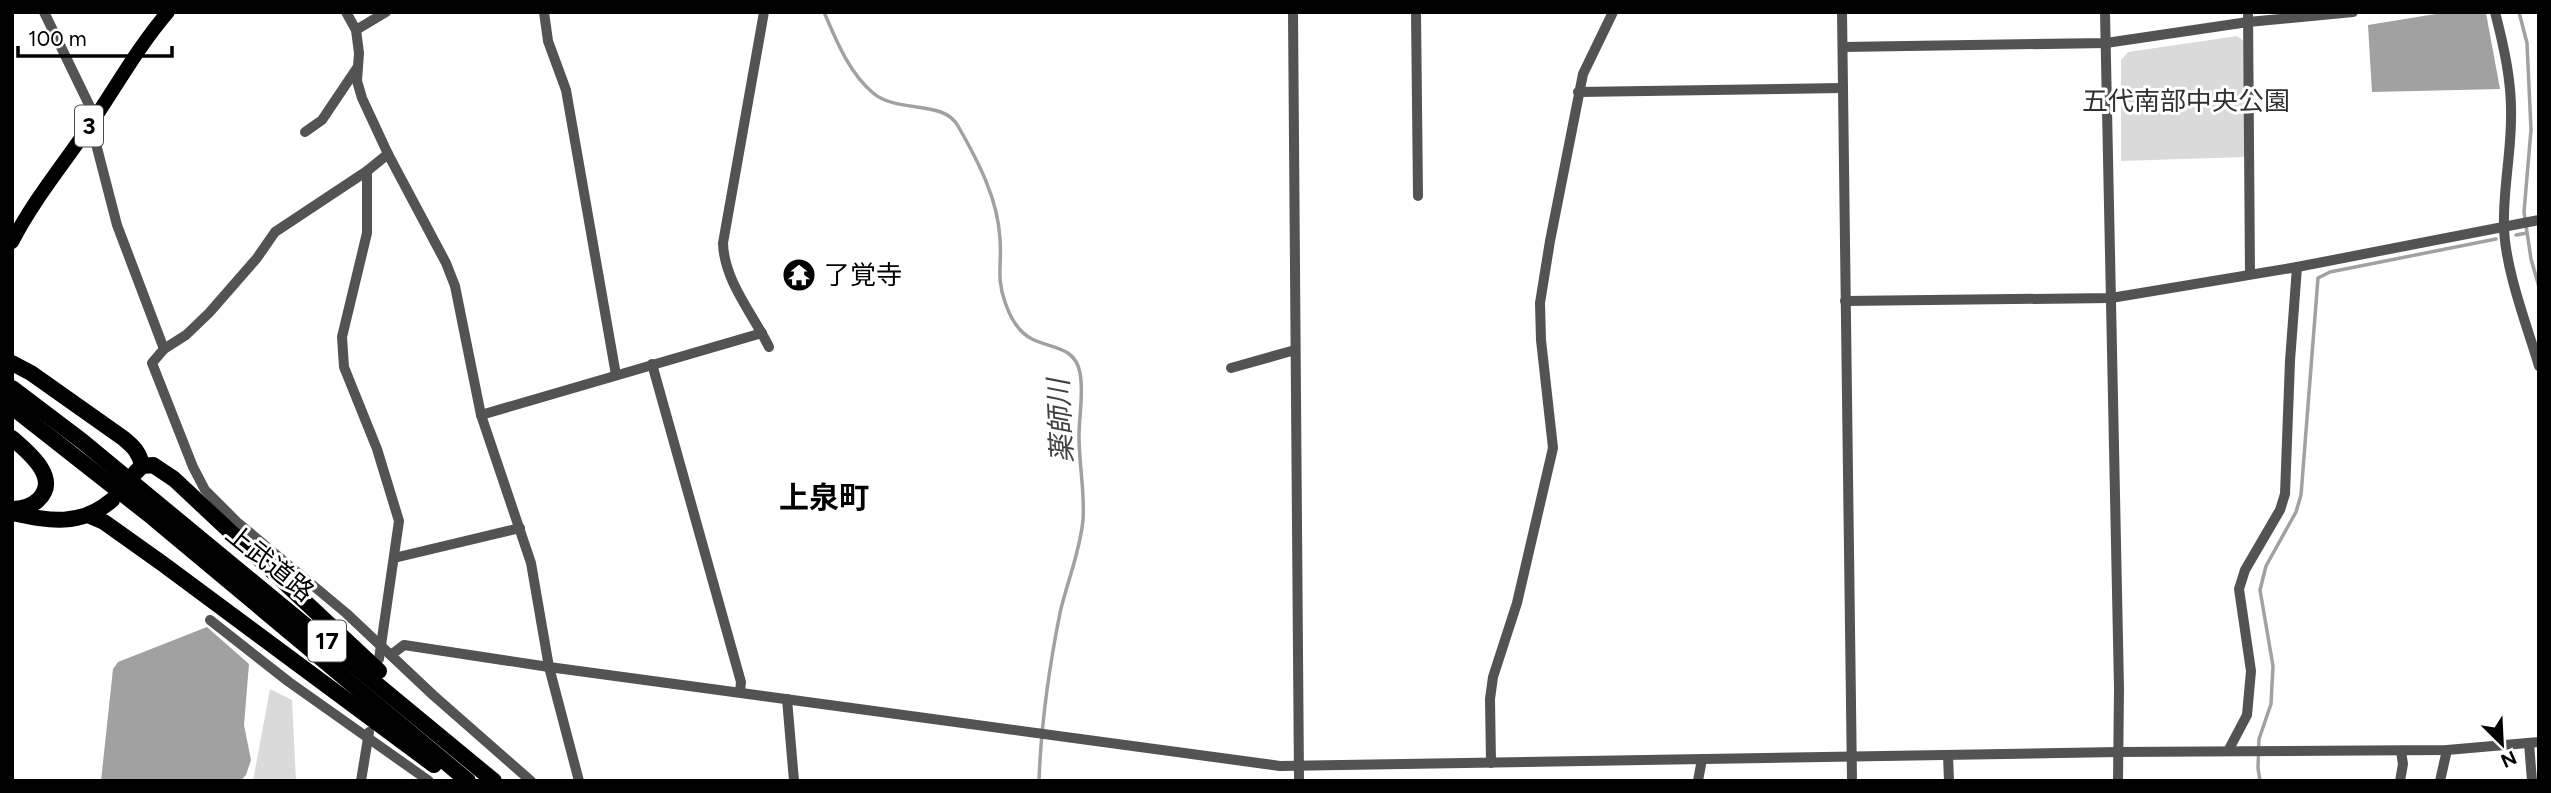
<svg xmlns="http://www.w3.org/2000/svg" width="2551" height="793" font-family="Figtree,'Noto Sans JP',sans-serif">
<style>
.green{fill:#dadada}
.water{fill:#a1a1a1}
.lines{fill:none;stroke-linecap:round;stroke-linejoin:round}
.stream{stroke:#a1a1a1;stroke-width:3.5}
.minor{stroke:#535353;stroke-width:10}
.major{stroke:#000;stroke-width:14}
.highway{stroke:#000;stroke-width:16}
.labels{text-anchor:middle;stroke-width:6;stroke-linejoin:round;paint-order:stroke}
.shield{fill:#fff;stroke:#4c4c4c;stroke-width:2}
.shield-label{font-size:24px;font-weight:bold;fill:#000}
.park-label{font-size:26px;fill:#313131;stroke:#fff}
.poi-label{font-size:26px;fill:#000;stroke:#fff;text-anchor:start}
.street-label{font-size:26px;fill:#000;stroke:#fff}
.water-label{font-size:28px;font-style:italic;fill:#424242;stroke:#fff}
.quarter-label{font-size:30px;font-weight:bold;fill:#000;stroke:#fff}
</style>
<rect width="100%" height="100%" fill="#fff"/>
<!-- green -->
<g class="green">
<polygon points="2237,36 2244,41 2245,157 2121,161 2121,60 2128,52"/>
<polygon points="270,689 292,700 296,781 253,781"/>
</g>
<!-- water -->
<g class="water">
<polygon points="2448,12 2486,13 2500,89 2372,92 2368,25"/>
<polygon points="207,627 249,664 244,725 251,760 246,775 240,781 101,781 113,669 118,662"/>
</g>
<g class="lines">
<!-- stream -->
<g class="stream">
<path d="M824,12C836,40 849,73 873,93C898,114 943,99 958,126C978,161 998,199 1000,239C1002,264 996,277 1005,302C1010,317 1018,332 1032,339C1052,349 1075,346 1080,373C1084,394 1079,415 1079,436C1079,465 1085,492 1083,520C1080,552 1067,582 1060,613C1049,668 1041,724 1039,781"/>
<polyline points="2519,12 2527,43 2531,130 2524,212 2531,259 2539,287"/>
<polyline points="2516,235 2527,233"/>
<polyline points="2260,781 2258,768 2259,739 2271,704 2273,666 2260,590 2266,566 2296,512 2301,495 2318,278 2330,272 2496,239"/>
</g>
<!-- minor -->
<g class="minor">
<polyline points="44,12 95,117"/>
<polyline points="346,12 356,30 359,53 357,81 362,98 388,154 446,263 455,286 481,415 531,563 549,667 579,781"/>
<polyline points="544,12 548,41 566,90 616,375"/>
<path d="M764,12L723,243C724,281 753,314 769,347"/>
<polyline points="1293,12 1299,781"/>
<polyline points="1416,12 1418,196"/>
<polyline points="1842,12 1852,781"/>
<polyline points="2105,12 2119,688 2118,781"/>
<polyline points="2248,12 2250,274"/>
<path d="M2495,12C2504,47 2512,82 2511,118C2511,154 2503,190 2504,225C2504,266 2527,326 2539,366"/>
<polyline points="356,30 386,12"/>
<polyline points="1843,47 2106,43 2248,22 2353,12"/>
<polyline points="1578,92 1843,88"/>
<polyline points="88,128 95,140 117,225 164,349"/>
<polyline points="305,132 322,120 357,68"/>
<polyline points="388,154 367,171 275,232 257,258 209,313 186,335 164,349 152,363 193,467 205,490 237,522 346,613 433,695 531,781"/>
<polyline points="367,171 367,233 342,337 344,367 377,449 399,521 379,659"/>
<polyline points="1845,301 2111,298 2297,267 2539,220"/>
<polyline points="652,364 741,682 740,692"/>
<polyline points="1231,368 1295,350"/>
<polyline points="481,415 762,333"/>
<polyline points="394,558 520,528"/>
<polyline points="210,620 289,682 429,781"/>
<polyline points="391,655 404,645 549,667 1280,766 2118,752 2447,750 2539,742"/>
<polyline points="787,699 794,781"/>
<polyline points="2529,743 2532,781"/>
<polyline points="2228,751 2247,715 2251,671 2239,589 2245,570 2280,510 2285,494 2290,361 2297,267"/>
<polyline points="1948,755 1949,781"/>
<polyline points="1491,763 1490,699 1493,677 1517,603 1553,448 1541,340 1540,303 1550,241 1583,74 1613,12"/>
<polyline points="361,781 369,732"/>
<polyline points="1698,781 1702,759"/>
<polyline points="2400,781 2403,764 2401,751"/>
<polyline points="2440,781 2447,750"/>
</g>
<!-- major -->
<path class="major" d="M12,242C33,201 62,166 88,128C115,89 137,48 168,12"/>
<!-- highway -->
<g class="highway">
<path d="M12,363L31,373L123,438C133,446 140,453 142,466"/>
<polyline points="12,388 82,441 494,781"/>
<polyline points="12,407 152,517 468,781"/>
<path d="M12,438C28,452 61,478 38,500C31,507 22,509 12,509"/>
<polyline points="135,473 142,466 153,465 174,479 379,671"/>
<path d="M12,513C50,521 80,527 112,500"/>
<polyline points="90,516 104,522 163,564 434,765"/>
</g>
</g>
<!-- icons -->
<defs>
<symbol id="temple-disc" viewBox="-11 -11 22 22"><circle r="9.5" fill="#000" stroke="#fff"/><path d="M0-6L5-2H3V0L6.5 2.5H4V6H1.5V3h-3V6H-4V2.5H-6.5L-3 0V-2H-5Z" fill="#fff"/></symbol>
</defs>
<g fill-rule="evenodd">
<use href="#temple-disc" x="780" y="256" width="38" height="38"/>
</g>
<g class="labels">
<!-- shield labels -->
<g class="shield">
<rect x="75" y="105.5" width="28" height="41" rx="5"/>
<rect x="308" y="620.5" width="38" height="41" rx="5"/>
</g>
<g class="shield-label">
<text x="89" y="134">3</text>
<text x="327" y="649">17</text>
</g>
<!-- park labels -->
<g class="park-label">
<text x="2186" y="110">五代南部中央公園</text>
</g>
<!-- poi labels -->
<g class="poi-label">
<text x="824" y="284">了覚寺</text>
</g>
<!-- street labels -->
<g class="street-label">
<text transform="translate(270 563) rotate(39)" y="9">上武道路</text>
</g>
<!-- water labels -->
<g class="water-label">
<text transform="translate(1060 421) rotate(-93)" y="10">薬師川</text>
</g>
<!-- quarter labels -->
<g class="quarter-label">
<text x="824" y="508">上泉町</text>
</g>
</g>
<!-- border -->
<rect width="2551" height="793" fill="none" stroke="#000000" stroke-width="28"/>
<!-- north arrow -->
<g transform="translate(2502 744) rotate(156)" stroke="#ffffff" stroke-width="5" paint-order="stroke">
<path d="M0-5L12 26L0 18L-12 26Z" fill="#000000"/>
<text y="-10" font-size="19" font-weight="bold" text-anchor="middle" fill="#000000">N</text>
</g>
<!-- scale -->
<path d="M18 46v10h154v-10" fill="none" stroke="#000000" stroke-width="3.5"/>
<text x="28" y="46" font-size="21" fill="#000000" stroke="#ffffff" stroke-width="5" paint-order="stroke">100 m</text>
</svg>
